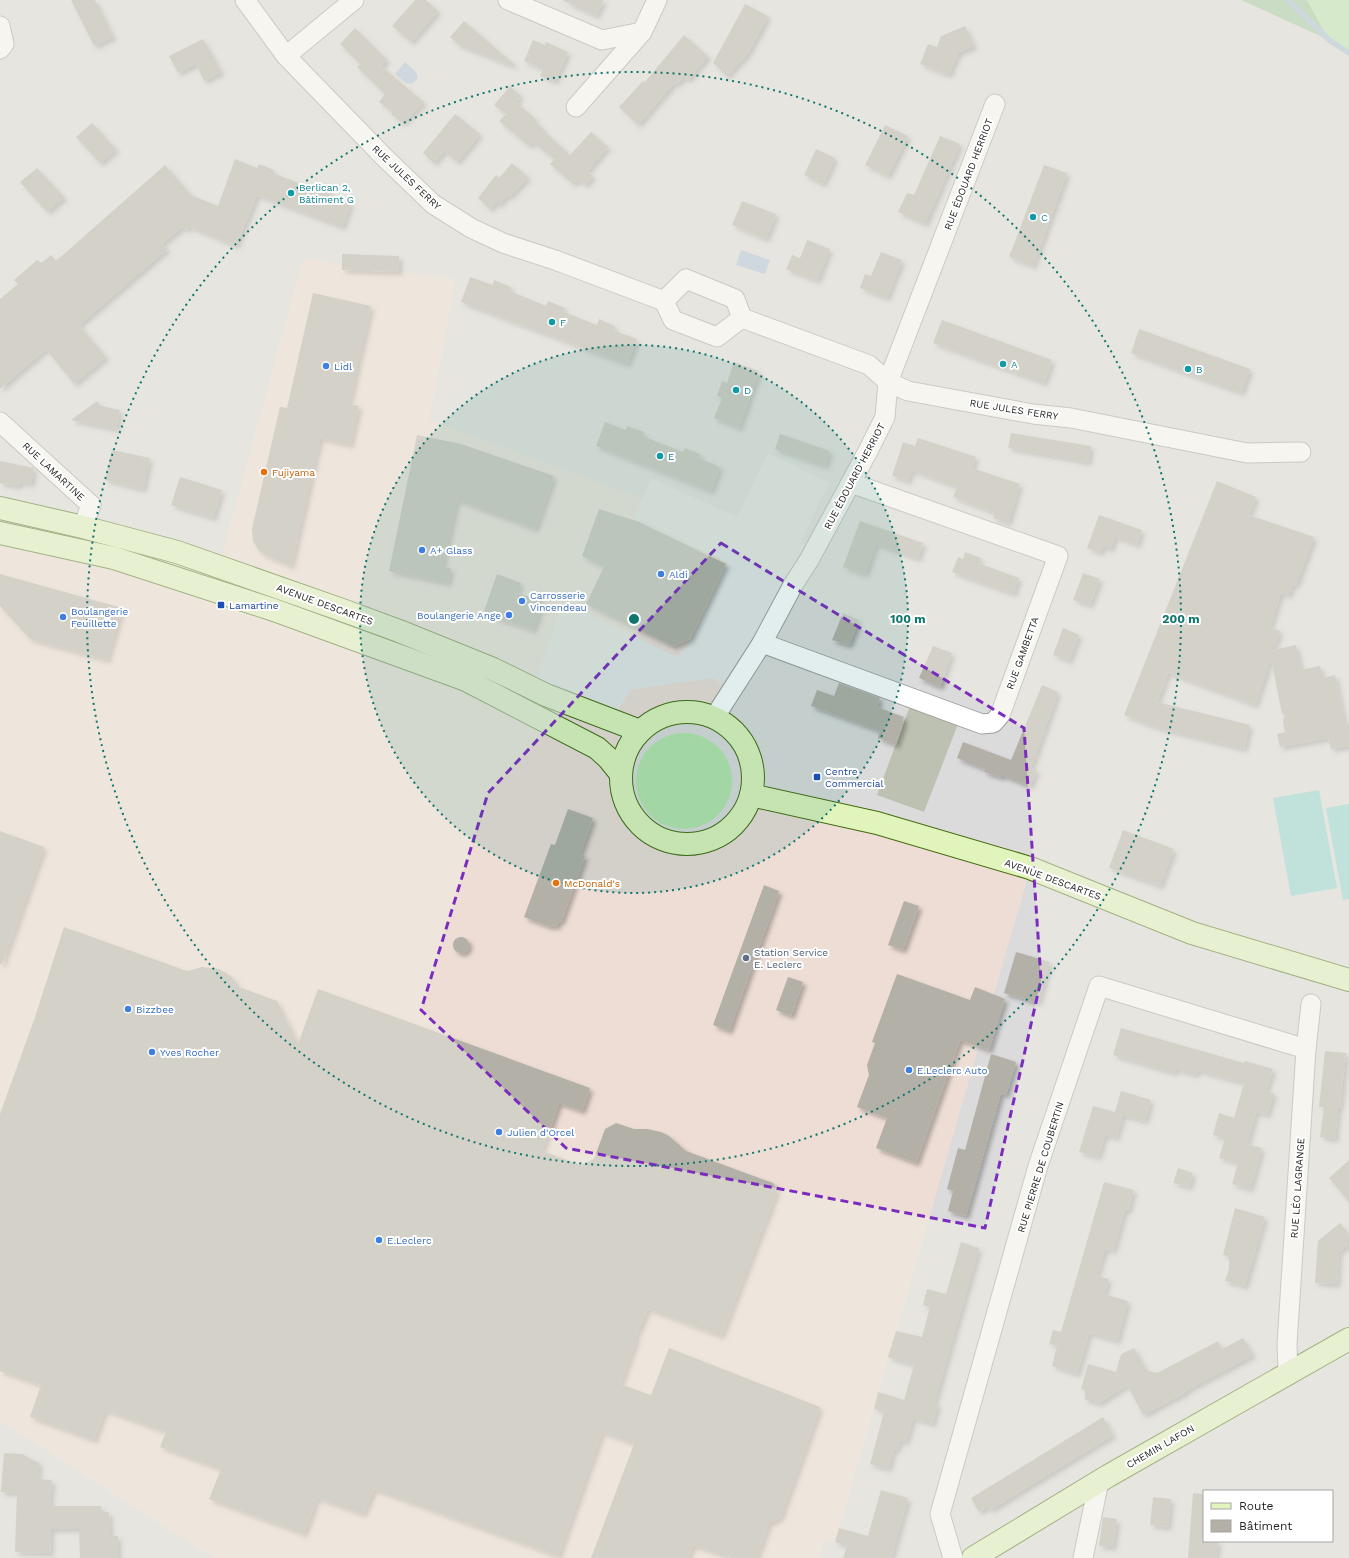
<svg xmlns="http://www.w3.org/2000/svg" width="1349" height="1558" font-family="'Work Sans',sans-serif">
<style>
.residential{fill:#dcdbdb;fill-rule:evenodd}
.commercial{fill:#edddd5}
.construction{fill:#bcc1b1}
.grass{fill:#b8e4ae}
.forest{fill:#9dc99d}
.pitch{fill:#89d6d0}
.parking{fill:#e6e6e6}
.water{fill:#a8bed8}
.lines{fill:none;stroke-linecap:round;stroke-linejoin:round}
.stream{stroke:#a8bed8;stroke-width:5.5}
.building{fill:#b3b0a7;filter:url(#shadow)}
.street-casing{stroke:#9f9f9f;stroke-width:21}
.secondary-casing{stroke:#446b0e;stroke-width:24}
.street{stroke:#fff;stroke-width:19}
.secondary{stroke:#e0f4bc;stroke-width:22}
.marked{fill:none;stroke:#7b2cbf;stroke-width:3;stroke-dasharray:8 5;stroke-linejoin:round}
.ring{fill:none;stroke:#0f766e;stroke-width:2;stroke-dasharray:2 4}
.culture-dot{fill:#0f9aa8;stroke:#fff;stroke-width:1.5}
.shop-dot{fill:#3f7fe0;stroke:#fff;stroke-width:1.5}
.food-dot{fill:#e8710a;stroke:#fff;stroke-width:1.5}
.transit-dot{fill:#1a4fb4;stroke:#fff;stroke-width:1.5}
.service-dot{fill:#5c6f8a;stroke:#fff;stroke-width:1.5}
.labels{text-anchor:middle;stroke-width:4;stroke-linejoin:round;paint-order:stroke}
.street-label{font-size:10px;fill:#1e1e1e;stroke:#fff}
.culture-label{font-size:10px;fill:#0d838f;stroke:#fff;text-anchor:start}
.shop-label{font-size:10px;fill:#366cbe;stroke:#fff;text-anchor:start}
.food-label{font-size:10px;fill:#c56008;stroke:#fff;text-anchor:start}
.transit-label{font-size:10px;fill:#164399;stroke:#fff;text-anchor:start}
.service-label{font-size:10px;fill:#4e5e75;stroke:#fff;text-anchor:start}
.centre{fill:#0f766e;stroke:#fff;stroke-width:2}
.ring-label{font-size:12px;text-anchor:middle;font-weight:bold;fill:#0f766e;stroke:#fff;stroke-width:4;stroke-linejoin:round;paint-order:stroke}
</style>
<defs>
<filter id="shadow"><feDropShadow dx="3.5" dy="3.5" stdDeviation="2" flood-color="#0004"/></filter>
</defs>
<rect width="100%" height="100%" fill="#eeede4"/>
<!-- residential -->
<g class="residential">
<path d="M0,0H1241L1329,40L1349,53V1558H819L824,1540L835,1542L1030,868L751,795L746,808L738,820L726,832L711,840L696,844L679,845L666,842L653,836L640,826L621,790L640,731L655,719L691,712L703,714L809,560L428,420L455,279L219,567L0,542ZM1204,1491H1332V1541H1204Z"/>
<polygon points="0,1420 214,1558 0,1558"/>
</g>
<!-- commercial -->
<polygon class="commercial" points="303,259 456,279 429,420 809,560 714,718 691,712 655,719 640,731 621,790 640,826 653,836 666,842 679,845 696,844 711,840 726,832 738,820 746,808 751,795 1030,868 835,1543 824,1540 819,1558 214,1558 0,1420 0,542 177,552 219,567"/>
<!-- construction -->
<polygon class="construction" points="910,706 958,724 924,812 877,795"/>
<!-- grass -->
<g class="grass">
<polygon points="1307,0 1349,0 1349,53 1329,40"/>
<circle cx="684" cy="781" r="48"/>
</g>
<!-- forest -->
<polygon class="forest" points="1241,0 1307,0 1329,40"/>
<!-- pitch -->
<g class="pitch">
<polygon points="1319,790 1337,888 1291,896 1273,798"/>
<polygon points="1349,804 1349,899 1343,900 1326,808"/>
</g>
<!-- parking -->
<polygon class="parking" points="768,453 829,483 800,543 810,549 729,688 712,678 630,690 610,725 533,688 563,602 677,657 692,640 728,563 634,519 651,478 737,517"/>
<!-- water -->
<g class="water">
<polygon points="405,62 416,72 418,78 412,84 406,83 395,74"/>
<polygon points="741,250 770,260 765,274 736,265"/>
</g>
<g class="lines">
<!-- stream -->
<polyline class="stream" points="1288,0 1329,40 1349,53"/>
</g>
<!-- building -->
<g class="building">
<polygon points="71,0 95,0 113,37 94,46"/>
<polygon points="415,0 426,0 438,11 411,42 392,26"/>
<polygon points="562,0 604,0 596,16"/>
<polygon points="745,4 768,16 748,53 727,76 713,63"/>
<polygon points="464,21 514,64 513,66 459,45 450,37"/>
<polygon points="965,26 974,46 958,53 949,75 920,64 928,44 937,47 941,36"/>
<polygon points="355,28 387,60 381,66 424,102 403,123 391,114 392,112 379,102 385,94 357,67 360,64 340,44"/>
<polygon points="684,35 708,56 688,80 684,77 677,84 675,82 638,125 619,107 643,81 645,82"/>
<polygon points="203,39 221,72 204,81 196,64 178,73 169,56"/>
<polygon points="533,40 545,45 546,42 568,52 555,81 540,76 543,69 524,61"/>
<polygon points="510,86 521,96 516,102 536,119 534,121 544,129 543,130 570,155 591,132 608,147 587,171 593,176 585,185 580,180 578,182 576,180 573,184 550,164 554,159 533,142 529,146 499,121 506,114 494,105"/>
<polygon points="455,114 480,134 457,162 444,151 434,163 423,153"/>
<polygon points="92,123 116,149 100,163 76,137"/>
<polygon points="885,125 908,136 888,176 865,165"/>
<polygon points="940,136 960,144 925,224 898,212 907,193 914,195"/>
<polygon points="816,149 835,158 823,184 804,175"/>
<polygon points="235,159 257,168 259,164 274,170 273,173 314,189 315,185 331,192 329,195 351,203 342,227 257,195 236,246 188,226 187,230 182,227 162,244 167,249 79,325 106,357 74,384 46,349 0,389 0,299 18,284 14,280 37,260 41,263 51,255 56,261 165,165 191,195 218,206"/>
<polygon points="512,163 528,177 509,197 507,195 499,205 496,202 490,209 478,198 496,175 499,178"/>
<polygon points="1044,165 1067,173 1033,266 1009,257"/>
<polygon points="37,168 64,197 47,212 20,182"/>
<polygon points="742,201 776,214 766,239 732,225"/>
<polygon points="807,240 830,249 817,281 786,269 792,255 800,258"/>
<polygon points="881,252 902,260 887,298 860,288 865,274 871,276"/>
<polygon points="342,254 399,256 399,272 342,270"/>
<polygon points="470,277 493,285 494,280 511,287 510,291 546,306 548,301 565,308 564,312 597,325 599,319 615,326 613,330 637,339 627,364 461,302"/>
<polygon points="313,293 371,306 349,404 359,406 350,445 320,438 291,566 267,556 259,551 253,541 252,529 280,407 287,408"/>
<polygon points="942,320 1052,360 1044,383 933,343"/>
<polygon points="1139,329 1250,369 1241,393 1131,353"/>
<polygon points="734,362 759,371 739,428 714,418 722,398 717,396 722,381 727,383"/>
<polygon points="97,401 101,406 120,410 116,429 71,420"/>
<polygon points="605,422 626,430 627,426 644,432 642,436 683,452 685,448 700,454 699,458 720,467 711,491 596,446"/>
<polygon points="1011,433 1091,446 1088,462 1008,448"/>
<polygon points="780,434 830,451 825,466 775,449"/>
<polygon points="417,435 461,444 554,476 535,529 457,500 442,567 451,568 448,583 389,571"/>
<polygon points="918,438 976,457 972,468 1020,484 1008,523 993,518 995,513 953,497 957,487 912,470 908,481 892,476 903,442 915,446"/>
<polygon points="112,450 150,458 143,489 105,480"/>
<polygon points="0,461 34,468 31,484 20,482 19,486 0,483"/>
<polygon points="180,477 222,490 213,518 171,505"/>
<polygon points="1217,481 1256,497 1249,515 1314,537 1296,585 1293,584 1289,595 1281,593 1270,627 1280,631 1273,650 1296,645 1301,670 1320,666 1323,678 1335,675 1345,725 1349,724 1349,746 1331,749 1328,738 1280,747 1277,734 1285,732 1283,721 1285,715 1282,714 1271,658 1255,705 1168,673 1157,702 1250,725 1244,749 1155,727 1124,715"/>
<polygon points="599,509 639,522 726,564 690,639 673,646 586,604 604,567 582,556"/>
<polygon points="1099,515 1142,530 1137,545 1115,537 1111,549 1103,546 1100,553 1087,548"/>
<polygon points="860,521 923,543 918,559 876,544 865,574 843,567"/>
<polygon points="965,552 981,558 978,563 1019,578 1013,594 952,572 958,557 963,559"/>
<polygon points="1083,573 1100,579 1090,605 1073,600"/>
<polygon points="0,574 122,608 107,660 30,639 0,606"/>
<polygon points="497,574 521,583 517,593 543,601 533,630 493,617 494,615 484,611"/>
<polygon points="843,613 859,620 849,645 832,640"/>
<polygon points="1063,628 1079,635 1069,661 1053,655"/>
<polygon points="933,646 952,653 940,687 919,678"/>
<polygon points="839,683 880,698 877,707 904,717 902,720 904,721 896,745 878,738 880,731 811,706 817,690 834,696"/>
<polygon points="1042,685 1058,692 1031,768 1037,770 1030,786 1002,775 1001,777 984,772 985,769 957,758 963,742 1011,760"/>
<polygon points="568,809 593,818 580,854 585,856 561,922 559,921 556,927 551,925 551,927 524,917 551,844 555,845"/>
<polygon points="1123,830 1174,849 1160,886 1109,868"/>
<polygon points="0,831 44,847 2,964 0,964"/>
<polygon points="764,885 779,891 729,1031 713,1025"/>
<polygon points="904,901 919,906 903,950 888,945"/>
<polygon points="64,927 187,971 202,967 219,969 232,977 239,987 277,1001 298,1044 318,989 590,1088 582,1111 559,1103 542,1151 581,1165 594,1159 605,1129 616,1123 634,1129 647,1129 661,1132 669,1136 686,1151 773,1183 777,1191 721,1336 648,1309 635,1338 637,1338 620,1384 651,1395 669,1348 820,1407 780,1518 769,1523 756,1558 731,1558 693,1545 688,1558 591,1558 634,1444 602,1432 558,1556 374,1489 363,1514 317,1498 304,1534 209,1499 221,1469 160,1447 166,1432 105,1410 94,1440 30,1417 41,1385 0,1371 0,1114 34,1020"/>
<circle cx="461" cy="945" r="8"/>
<polygon points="1016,952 1050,962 1038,1003 1004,993"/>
<polygon points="897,974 970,1000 975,987 1005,999 989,1050 960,1040 916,1163 876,1148 887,1118 857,1107 869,1075 867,1065 875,1043 872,1042"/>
<polygon points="788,977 803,982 791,1016 776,1010"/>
<polygon points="1121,1028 1244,1063 1245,1061 1273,1069 1266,1091 1274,1093 1267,1115 1256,1112 1247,1144 1262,1148 1250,1189 1232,1184 1238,1163 1219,1158 1225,1138 1213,1135 1219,1113 1234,1118 1244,1083 1197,1070 1196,1075 1176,1069 1174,1073 1113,1055"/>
<polygon points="1325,1051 1346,1053 1340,1108 1338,1108 1335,1139 1320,1137 1324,1107 1319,1107"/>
<polygon points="991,1054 1016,1062 1006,1095 1001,1093 966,1216 948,1211 953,1191 947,1189 958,1148 965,1150"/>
<polygon points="1121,1091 1151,1100 1145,1121 1123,1115 1116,1138 1105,1135 1098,1157 1079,1152 1093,1106 1115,1112"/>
<polygon points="1349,1160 1349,1202 1329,1178"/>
<polygon points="1178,1168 1193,1173 1189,1187 1173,1183"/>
<polygon points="1104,1182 1134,1190 1128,1211 1125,1210 1113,1251 1105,1249 1097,1276 1109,1279 1104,1294 1128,1301 1117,1341 1089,1333 1077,1374 1052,1366 1057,1346 1049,1344 1053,1330 1061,1332"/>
<polygon points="1235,1208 1265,1217 1245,1286 1225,1281 1229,1269 1229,1256 1223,1255"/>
<polygon points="1340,1223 1349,1234 1349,1244 1339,1252 1337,1284 1315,1283 1318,1241"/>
<polygon points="961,1242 979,1248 934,1403 938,1404 932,1424 913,1418 906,1442 900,1440 897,1450 894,1449 888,1469 870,1464 884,1412 874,1409 878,1392 904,1400 914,1365 888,1357 896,1331 922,1337 930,1307 923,1305 927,1289 946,1294"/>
<polygon points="1243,1338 1253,1355 1185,1391 1186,1392 1143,1415 1127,1385 1099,1403 1085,1400 1085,1390 1081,1389 1088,1364 1116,1372 1121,1354 1134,1348 1146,1370 1157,1373 1218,1341 1222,1349"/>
<polygon points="1103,1417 1113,1435 990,1510 988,1506 979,1512 971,1498"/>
<polygon points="4,1453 22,1454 39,1463 38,1479 52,1480 50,1506 101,1506 101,1512 109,1512 110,1536 118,1536 118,1558 80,1558 79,1529 51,1529 50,1553 15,1552 17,1493 1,1492"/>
<polygon points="881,1490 908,1498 891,1558 843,1558 847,1546 835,1542 839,1528 868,1536"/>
<polygon points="1193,1493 1204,1494 1204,1541 1218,1541 1216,1558 1188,1558"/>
<polygon points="1153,1497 1171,1499 1168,1527 1150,1525"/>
<polygon points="1103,1517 1117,1519 1113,1547 1099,1546"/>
</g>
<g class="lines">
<defs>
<g id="street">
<polyline points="245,0 286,56 384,157 433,204 471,228 503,243 555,260 664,301"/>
<polyline points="508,0 602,40 642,32 657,0"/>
<polyline points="0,26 4,44 0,49"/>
<polyline points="286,56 354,0"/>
<polyline points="576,107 642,32"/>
<polygon points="686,279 735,299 742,318 717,337 673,320 664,301"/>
<polyline points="742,318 869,365 888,382 908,391 1033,414 1071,418 1247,453 1301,452"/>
<polyline points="0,422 91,505 83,527"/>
<polyline points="762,643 982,724 993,723 1000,715 1058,556 851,483"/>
<polyline points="714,718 762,643 793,585 809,560 868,451 885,417 888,382 995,104"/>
<polyline points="1288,1373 1287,1344 1306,1049 1311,1004"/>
<polyline points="953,1558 940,1514 1038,1166 1099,986 1306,1049"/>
<polyline points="1083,1558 1099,1481"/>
</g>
<g id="secondary">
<polyline points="0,508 83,527 177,552 345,611 399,631 493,669 546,695 640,731"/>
<polyline points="0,533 114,558 274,610 466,680 597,748 608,758 620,773"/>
<circle cx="687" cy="778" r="66"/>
<polyline points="751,795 877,823 1030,868 1192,933 1349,980"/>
<polyline points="973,1558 1108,1476 1349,1339"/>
</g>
</defs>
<!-- street casing -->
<use href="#street" class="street-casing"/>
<!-- secondary casing -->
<use href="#secondary" class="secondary-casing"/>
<!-- street -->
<use href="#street" class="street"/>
<!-- secondary -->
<use href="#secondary" class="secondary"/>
</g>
<!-- marked area -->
<path d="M0 0H1349V1558H0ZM721,543L1024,728L1041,980L985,1228L566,1148L421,1010L488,793Z" fill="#eeede4" fill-opacity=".55" fill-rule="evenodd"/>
<path class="marked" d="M721,543L1024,728L1041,980L985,1228L566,1148L421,1010L488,793Z"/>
<!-- distance rings -->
<circle cx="634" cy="619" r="274" fill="#0f766e" fill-opacity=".12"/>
<g class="ring">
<circle cx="634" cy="619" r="274"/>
<circle cx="634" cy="619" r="547"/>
</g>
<!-- markers -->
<g class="culture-dot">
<circle cx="291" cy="193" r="4"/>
<circle cx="1033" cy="217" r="4"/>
<circle cx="552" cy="322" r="4"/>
<circle cx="1003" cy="364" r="4"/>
<circle cx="1188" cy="369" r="4"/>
<circle cx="736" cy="390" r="4"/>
<circle cx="660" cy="456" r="4"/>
</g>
<g class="shop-dot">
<circle cx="326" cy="366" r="4"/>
<circle cx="422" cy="550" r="4"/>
<circle cx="661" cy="574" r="4"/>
<circle cx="522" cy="601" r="4"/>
<circle cx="509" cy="615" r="4"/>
<circle cx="63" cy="617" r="4"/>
<circle cx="128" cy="1009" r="4"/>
<circle cx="152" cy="1052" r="4"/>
<circle cx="909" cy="1070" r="4"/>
<circle cx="499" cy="1132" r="4"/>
<circle cx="379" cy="1240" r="4"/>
</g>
<g class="food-dot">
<circle cx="264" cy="472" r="4"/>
<circle cx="556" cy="883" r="4"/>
</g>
<g class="transit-dot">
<rect x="217" y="601" width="8" height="8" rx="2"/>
<rect x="813" y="773" width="8" height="8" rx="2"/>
</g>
<circle class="service-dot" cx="746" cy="958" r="4"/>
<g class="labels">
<!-- street labels -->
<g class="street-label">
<text transform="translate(968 174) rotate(-69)" y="4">RUE ÉDOUARD HERRIOT</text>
<text transform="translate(407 177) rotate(43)" y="4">RUE JULES FERRY</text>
<text transform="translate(1014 409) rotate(9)" y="4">RUE JULES FERRY</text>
<text transform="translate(54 471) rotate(43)" y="4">RUE LAMARTINE</text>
<text transform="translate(854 476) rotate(-62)" y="4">RUE ÉDOUARD HERRIOT</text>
<text transform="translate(325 604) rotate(20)" y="4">AVENUE DESCARTES</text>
<text transform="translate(1022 653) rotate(-70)" y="4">RUE GAMBETTA</text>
<text transform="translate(1053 879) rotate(20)" y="4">AVENUE DESCARTES</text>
<text transform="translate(1040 1167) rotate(-73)" y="4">RUE PIERRE DE COUBERTIN</text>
<text transform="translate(1297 1188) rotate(-86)" y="4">RUE LÉO LAGRANGE</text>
<text transform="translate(1160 1446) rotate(-30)" y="4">CHEMIN LAFON</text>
</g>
<!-- culture labels -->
<g class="culture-label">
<text x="299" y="191">Berlican 2,<tspan x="299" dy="12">Bâtiment G</tspan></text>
<text x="1041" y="221">C</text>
<text x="560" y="326">F</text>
<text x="1011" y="368">A</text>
<text x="1196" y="373">B</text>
<text x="744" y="394">D</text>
<text x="668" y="460">E</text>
</g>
<!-- shop labels -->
<g class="shop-label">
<text x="334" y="370">Lidl</text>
<text x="430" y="554">A+ Glass</text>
<text x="669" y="578">Aldi</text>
<text x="530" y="599">Carrosserie<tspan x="530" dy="12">Vincendeau</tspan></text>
<text x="71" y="615">Boulangerie<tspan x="71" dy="12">Feuillette</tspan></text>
<text x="501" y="619" text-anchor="end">Boulangerie Ange</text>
<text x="136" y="1013">Bizzbee</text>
<text x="160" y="1056">Yves Rocher</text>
<text x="917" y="1074">E.Leclerc Auto</text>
<text x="507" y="1136">Julien d'Orcel</text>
<text x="387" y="1244">E.Leclerc</text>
</g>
<!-- food labels -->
<g class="food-label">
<text x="272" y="476">Fujiyama</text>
<text x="564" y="887">McDonald's</text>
</g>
<!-- transit labels -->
<g class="transit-label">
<text x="229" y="609">Lamartine</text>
<text x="825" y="775">Centre<tspan x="825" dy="12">Commercial</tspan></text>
</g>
<!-- service labels -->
<g class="service-label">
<text x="754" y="956">Station Service<tspan x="754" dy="12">E. Leclerc</tspan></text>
</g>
</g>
<circle cx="634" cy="619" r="6" class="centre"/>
<g class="ring-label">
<text x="908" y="623">100 m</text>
<text x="1181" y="623">200 m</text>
</g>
<!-- legend -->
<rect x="1203" y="1490" width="130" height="52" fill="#ffffff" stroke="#a5a5a5"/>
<rect x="1211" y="1503" width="20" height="6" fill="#e0f4bc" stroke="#a5a5a5"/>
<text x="1239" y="1510" font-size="12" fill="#1e1e1e">Route</text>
<rect x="1211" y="1520" width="20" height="12" fill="#b3b0a7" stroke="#a5a5a5"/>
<text x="1239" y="1530" font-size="12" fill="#1e1e1e">Bâtiment</text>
</svg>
